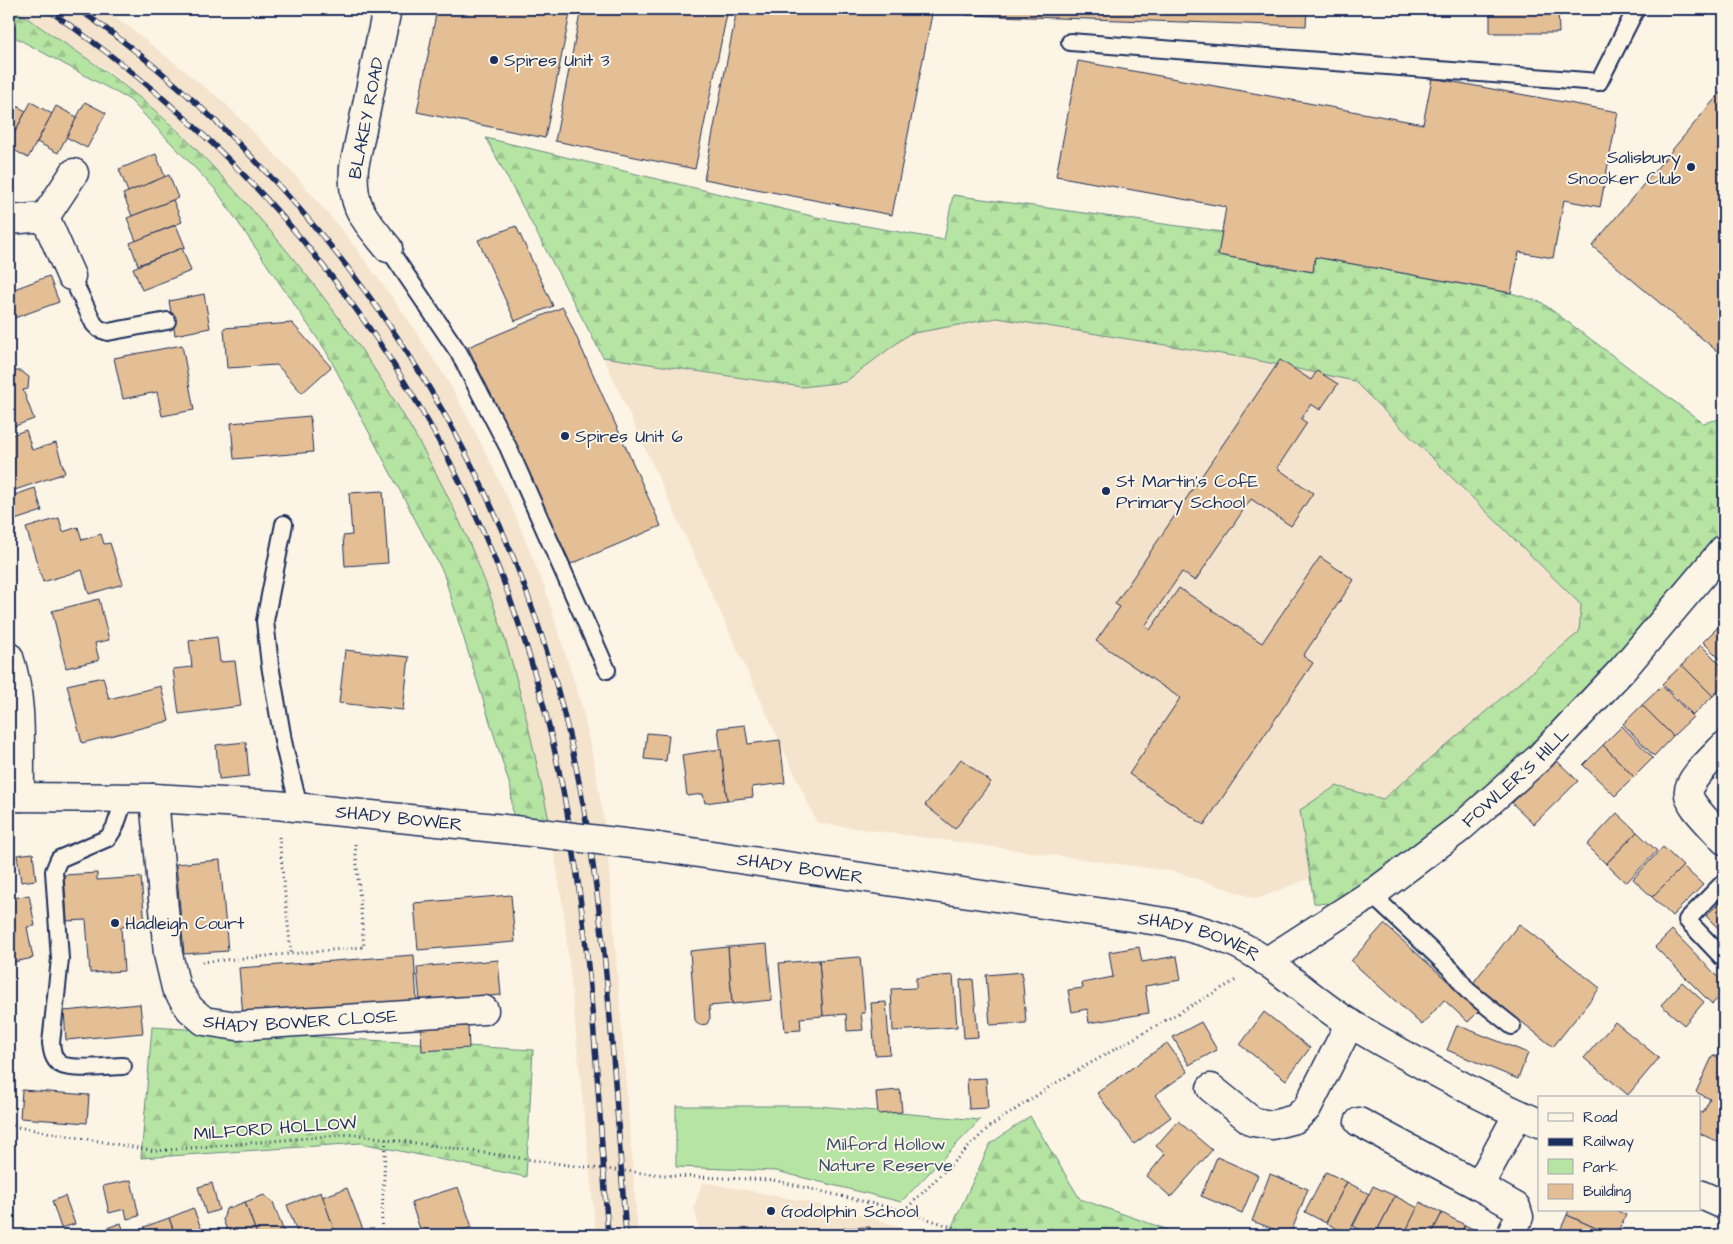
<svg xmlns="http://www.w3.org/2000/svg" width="1733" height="1244" font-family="'Architects Daughter',sans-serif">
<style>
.built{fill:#f5e4cd}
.green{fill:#b6e4a3;stroke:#688a80}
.forest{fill:url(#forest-firs);stroke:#688a80}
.building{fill:#e4be95;stroke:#1b2f5e}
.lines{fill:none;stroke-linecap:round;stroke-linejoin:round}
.lane-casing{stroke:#1b2f5e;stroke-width:20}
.street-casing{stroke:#1b2f5e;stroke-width:31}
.path{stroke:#1b2f5e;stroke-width:3;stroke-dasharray:1 4;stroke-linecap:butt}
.lane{stroke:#fcf5e5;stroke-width:16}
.street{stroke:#fcf5e5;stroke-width:28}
.rail-casing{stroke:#1b2f5e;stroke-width:5.5}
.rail{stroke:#fcf5e5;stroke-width:4;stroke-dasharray:11;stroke-linecap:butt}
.street-bridge-casing{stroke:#1b2f5e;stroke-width:31;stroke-linecap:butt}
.path-bridge{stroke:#1b2f5e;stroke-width:3;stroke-dasharray:1 4;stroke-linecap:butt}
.street-bridge{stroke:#fcf5e5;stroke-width:28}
.poi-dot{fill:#1b2f5e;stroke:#fcf5e5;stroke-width:2}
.labels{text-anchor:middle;stroke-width:4;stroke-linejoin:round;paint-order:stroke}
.poi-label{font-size:18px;fill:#1b2f5e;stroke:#fcf5e5;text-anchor:start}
.street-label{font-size:18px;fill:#1b2f5e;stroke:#fcf5e5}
.park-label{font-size:18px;fill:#3a536c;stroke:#fcf5e5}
</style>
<defs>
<pattern id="forest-firs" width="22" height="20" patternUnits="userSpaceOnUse" patternTransform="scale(1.25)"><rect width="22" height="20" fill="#b6e4a3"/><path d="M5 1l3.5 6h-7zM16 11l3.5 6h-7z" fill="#9cc48f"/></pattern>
</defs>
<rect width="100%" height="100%" fill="#fcf5e5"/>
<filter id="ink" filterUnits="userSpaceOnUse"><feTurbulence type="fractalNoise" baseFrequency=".02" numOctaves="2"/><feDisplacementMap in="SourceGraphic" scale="10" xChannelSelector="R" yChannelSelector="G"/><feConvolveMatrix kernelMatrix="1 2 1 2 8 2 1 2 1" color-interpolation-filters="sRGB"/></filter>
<g filter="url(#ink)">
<!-- built -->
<g class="built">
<polygon points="11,9 103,9 133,30 225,103 296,176 347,236 403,312 451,386 484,449 515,514 544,586 582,706 595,767 606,833 613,917 638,1235 596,1235 564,915 549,820 531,738 497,615 464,533 430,461 388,391 297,262 213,167 165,118 111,73"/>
<polygon points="816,217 1381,321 1650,595 1435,830 1257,899 1176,872 817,823 603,357 802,387"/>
<polygon points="702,1182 810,1202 860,1214 925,1235 701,1235 694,1208"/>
</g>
<!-- green -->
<polygon class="green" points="676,1106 818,1106 980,1120 901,1202 776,1171 676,1167"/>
<!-- forest -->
<g class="forest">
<path d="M9,9C23,14 38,26 52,35C104,69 150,102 194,147C323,280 437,438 497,615C520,681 534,752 549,820H513L511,789L443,572L326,351L216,190L130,100L9,34Z"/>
<polygon points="486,138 816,217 944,240 953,195 1222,232 1218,255 1312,272 1315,257 1511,293 1541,302 1703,423 1724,418 1724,538 1532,753 1396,863 1331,904 1314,903 1300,810 1336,786 1383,799 1579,632 1581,605 1354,381 1246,358 997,318 909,334 845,382 802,387 603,357"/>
<polygon points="152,1027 533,1050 526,1177 361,1143 141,1158"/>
<polygon points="1030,1116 1080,1199 1163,1228 1177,1235 948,1235 990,1144"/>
</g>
<!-- building -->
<g class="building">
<polygon points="437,9 571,9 545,138 417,112"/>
<polygon points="581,9 728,9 695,169 555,141"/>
<polygon points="737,9 933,9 892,215 704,179"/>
<polygon points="966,9 1307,9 1306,26 966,15"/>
<polygon points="1490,9 1558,9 1559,33 1490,33"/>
<polygon points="1078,61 1423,124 1432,78 1618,112 1600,207 1564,200 1553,258 1519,252 1511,293 1315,257 1313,272 1218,255 1226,207 1056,176"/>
<polygon points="1724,88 1724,357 1592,246"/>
<polygon points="9,102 26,111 9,143"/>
<polygon points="31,102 52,114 28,158 9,147 9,143"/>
<polygon points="85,102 106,113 87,148 66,137"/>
<polygon points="56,106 77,117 58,153 37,142"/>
<polygon points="156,154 165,177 128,192 119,169"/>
<polygon points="169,175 178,198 132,216 123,194"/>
<polygon points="173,200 182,222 136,241 127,218"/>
<polygon points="176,225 185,247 138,265 130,243"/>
<polygon points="516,226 553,306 515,321 478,240"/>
<polygon points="182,248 191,271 142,290 133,268"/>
<polygon points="49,276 59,302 9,320 9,291"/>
<polygon points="204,294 210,328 175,335 169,301"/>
<polygon points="563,307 661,526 571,564 468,347"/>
<polygon points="292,323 331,367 302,393 277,365 227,368 224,328"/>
<polygon points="182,345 194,410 162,416 157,392 123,399 114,358"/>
<polygon points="1280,360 1311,380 1317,371 1338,384 1320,410 1311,404 1301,419 1307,423 1277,468 1313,493 1291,526 1251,499 1195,581 1182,572 1145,626 1150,630 1179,588 1262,643 1320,557 1354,580 1303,656 1313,663 1204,825 1129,774 1180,698 1096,641 1120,607 1115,604"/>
<polygon points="16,371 21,371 29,377 28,389 23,390 34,419 9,428 9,374"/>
<polygon points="310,416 313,452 234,459 231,423"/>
<polygon points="26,430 32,450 56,443 65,473 12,491 9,480 9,436"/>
<polygon points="35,488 42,511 15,520 9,497"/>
<polygon points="383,491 388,563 345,566 343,536 352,535 349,493"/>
<polygon points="59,518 63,532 78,527 82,540 101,534 104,544 110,543 123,584 89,594 82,570 43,582 26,528"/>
<polygon points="99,599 109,640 95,643 99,660 66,668 52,611"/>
<polygon points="1722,623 1724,625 1724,663 1703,642"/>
<polygon points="217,637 220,662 235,661 241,706 179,714 173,669 192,667 189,641"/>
<polygon points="1701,645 1724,668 1724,685 1713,696 1682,665"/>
<polygon points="345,650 409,657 403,710 339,703"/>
<polygon points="1682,665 1713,696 1693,715 1662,684"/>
<polygon points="103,677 109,699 161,686 169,721 82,743 67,685"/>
<polygon points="1662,686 1693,717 1673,736 1642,705"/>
<polygon points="1642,705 1673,736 1654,756 1623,724"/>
<polygon points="745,725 748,744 780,740 785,783 752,787 753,797 727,800 718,728"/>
<polygon points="1622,726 1653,758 1634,777 1603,745"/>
<polygon points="647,733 669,735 666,761 644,759"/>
<polygon points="246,742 249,776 219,779 216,745"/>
<polygon points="1603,745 1634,777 1615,796 1583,765"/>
<polygon points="721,749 727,800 705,803 703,794 687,796 682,755"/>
<polygon points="961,759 991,782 955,829 925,805"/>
<polygon points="1556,760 1578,781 1534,824 1512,803"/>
<polygon points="1617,813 1637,832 1606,864 1587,845"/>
<polygon points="1637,832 1657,851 1626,883 1606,864"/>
<polygon points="1663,847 1683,866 1652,897 1633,879"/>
<polygon points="33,853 36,880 21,882 17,855"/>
<polygon points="220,860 228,951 184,954 176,864"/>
<polygon points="1683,866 1703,885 1672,916 1652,897"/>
<polygon points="97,873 97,880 141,877 145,925 121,927 124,971 90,973 86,920 67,921 64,875"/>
<polygon points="29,895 35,926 27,927 33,958 9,963 9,899"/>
<polygon points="511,895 515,942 418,950 414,903"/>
<polygon points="1724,898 1724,934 1706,916"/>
<polygon points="1384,924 1480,1010 1468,1022 1444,1000 1422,1025 1351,961"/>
<polygon points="1519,924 1600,988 1553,1047 1473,983"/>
<polygon points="1672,930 1724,983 1724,993 1712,1004 1655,947"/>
<polygon points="767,944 772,1000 732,1004 728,947"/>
<polygon points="728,947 732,1004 709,1006 710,1018 707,1024 699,1025 695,1020 690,951"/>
<polygon points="1139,947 1142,962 1177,956 1181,980 1145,986 1149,1013 1089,1023 1087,1009 1072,1012 1068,990 1083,988 1082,983 1113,977 1109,952"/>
<polygon points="414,955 417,1003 243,1016 239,968"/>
<polygon points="860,957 865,1013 861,1013 863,1030 847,1031 846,1014 823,1016 819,960"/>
<polygon points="498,960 501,995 420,1002 417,967"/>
<polygon points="819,960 823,1016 800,1018 801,1030 785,1031 779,963"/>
<polygon points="1022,972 1026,1023 990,1025 986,975"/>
<polygon points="953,975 957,1027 893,1031 891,989 916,988 916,978"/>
<polygon points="973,979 978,1037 964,1038 960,980"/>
<polygon points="1682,982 1704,1002 1684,1025 1661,1005"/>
<polygon points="886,1002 890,1054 875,1055 871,1003"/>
<polygon points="140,1004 143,1033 66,1040 64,1011"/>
<polygon points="1264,1012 1310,1048 1286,1080 1240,1045"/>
<polygon points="1201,1022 1217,1050 1189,1065 1173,1037"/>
<polygon points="1615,1022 1659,1058 1628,1095 1584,1058"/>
<polygon points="1457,1025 1528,1053 1518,1079 1447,1050"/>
<polygon points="468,1026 469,1048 422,1051 421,1028"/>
<polygon points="1167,1043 1188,1072 1155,1095 1171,1117 1134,1144 1097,1093"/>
<polygon points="1713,1055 1724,1060 1724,1145 1699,1133 1699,1112 1703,1113 1710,1099 1696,1092"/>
<polygon points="986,1078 988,1108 969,1109 967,1079"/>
<polygon points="22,1090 89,1095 87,1123 20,1118"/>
<polygon points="900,1090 902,1112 878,1114 876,1092"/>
<polygon points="1178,1121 1212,1150 1171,1197 1147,1176 1165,1154 1156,1146"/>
<polygon points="1217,1157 1258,1175 1242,1213 1201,1196"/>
<polygon points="1326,1172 1347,1182 1326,1223 1305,1212"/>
<polygon points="1270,1174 1308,1189 1290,1235 1252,1221"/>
<polygon points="131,1180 139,1216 127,1219 125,1209 109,1213 103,1186"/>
<polygon points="1347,1182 1369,1194 1348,1234 1326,1223"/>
<polygon points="212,1183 219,1210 206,1214 198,1187"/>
<polygon points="1373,1186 1395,1196 1375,1235 1370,1235 1353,1226"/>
<polygon points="458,1187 472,1227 447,1235 413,1235 411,1232 420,1229 411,1202"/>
<polygon points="347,1188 365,1235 336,1235 322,1197"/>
<polygon points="321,1192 336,1235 298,1235 287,1205"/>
<polygon points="264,1195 273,1202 285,1235 257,1235 245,1202"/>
<polygon points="65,1196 75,1224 61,1228 52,1201"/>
<polygon points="1395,1196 1418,1208 1404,1235 1375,1235"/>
<polygon points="245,1202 257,1235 229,1235 223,1220 226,1209"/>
<polygon points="1420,1202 1442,1213 1431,1235 1404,1235"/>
<polygon points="193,1208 204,1235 175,1235 169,1218"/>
<polygon points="1569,1210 1616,1210 1626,1215 1616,1235 1611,1235 1567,1215"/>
<polygon points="1442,1213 1465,1225 1459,1235 1431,1235"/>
<polygon points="1567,1215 1611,1235 1558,1235"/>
<polygon points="169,1218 175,1235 147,1235 144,1227"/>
<polygon points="121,1223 125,1235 87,1235"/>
<polygon points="1465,1225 1485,1235 1459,1235"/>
<polygon points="870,1227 871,1235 845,1235 844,1228"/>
</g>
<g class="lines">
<defs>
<g id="lane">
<polyline points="1070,42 1599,82 1636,9"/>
<polyline points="388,248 459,353 508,447 607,670"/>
<polyline points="71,276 94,324 99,329 108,332 167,321"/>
<polyline points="284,524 265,621 270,665 284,746 299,807"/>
<polyline points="1724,882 1687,920 1724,959"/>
<polyline points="1371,894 1453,971 1467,990 1512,1026"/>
<path d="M123,1066C109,1066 71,1071 60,1064C53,1059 52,1051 51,1043L60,959L54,871L59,859L108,838L115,827L125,798"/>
</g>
<g id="street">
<path d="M387,9L354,167C351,208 364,218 388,248"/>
<polyline points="45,217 71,276"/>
<polyline points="9,220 45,217 74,173"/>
<path d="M9,657C24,701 19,752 20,797"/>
<path d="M1724,746C1676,795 1678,790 1724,840"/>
<path id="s1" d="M9,797L154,798L276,805L514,830"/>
<path id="s2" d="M154,798L168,954L176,988L190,1009L204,1021L237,1026L484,1010"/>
<path id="s3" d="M658,847L1165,922C1190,927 1213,933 1237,944C1279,965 1311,1000 1351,1024C1412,1060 1475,1095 1539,1123"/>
<path id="s4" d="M1266,962L1379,889L1460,828L1539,758L1623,669L1724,549"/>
<polyline points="1211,1088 1253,1122 1272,1125 1295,1119 1307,1108 1350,1023"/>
<polyline points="1359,1122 1479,1186 1518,1114"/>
<polyline points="1479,1186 1516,1207 1519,1217 1511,1235"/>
<polyline points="1699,1194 1724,1205"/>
</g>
</defs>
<!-- lane casing -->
<use href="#lane" class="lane-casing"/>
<!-- street casing -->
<use href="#street" class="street-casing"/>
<!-- path -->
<g class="path">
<polyline points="279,837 291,953"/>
<polyline points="202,962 364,947 355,843"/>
<polyline points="9,1123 18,1127 155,1151 353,1134 575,1166"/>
<polyline points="674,1176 773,1180 904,1211 976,1235"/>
<polyline points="904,1211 989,1127 1054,1084 1238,979"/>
<polyline points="381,1235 386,1137"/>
</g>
<!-- lane -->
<use href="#lane" class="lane"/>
<!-- street -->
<use href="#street" class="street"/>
<defs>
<g id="rail">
<path d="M47,9C310,189 494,457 559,771C591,923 597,1080 608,1235"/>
<path d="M78,9C136,48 190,95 239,144C410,315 528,530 576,767C608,921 614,1079 626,1235"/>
</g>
</defs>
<!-- rail casing -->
<use href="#rail" class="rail-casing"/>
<!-- rail -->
<use href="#rail" class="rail"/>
<defs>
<polyline id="street-bridge" points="514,830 658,847"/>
</defs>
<!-- street-bridge casing -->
<use href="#street-bridge" class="street-bridge-casing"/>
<!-- path-bridge -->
<polyline class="path-bridge" points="575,1166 674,1176"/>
<!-- street-bridge -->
<use href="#street-bridge" class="street-bridge"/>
</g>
</g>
<!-- markers -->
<g class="poi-dot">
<circle cx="494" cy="60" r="5"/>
<circle cx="1691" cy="167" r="5"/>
<circle cx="565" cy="436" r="5"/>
<circle cx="1106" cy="491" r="5"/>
<circle cx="115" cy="923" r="5"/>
<circle cx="771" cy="1211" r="5"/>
</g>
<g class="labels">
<!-- poi labels -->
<g class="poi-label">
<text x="504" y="66">Spires Unit 3</text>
<text x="1681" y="163" text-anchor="end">Salisbury<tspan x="1681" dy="21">Snooker Club</tspan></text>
<text x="575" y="442">Spires Unit 6</text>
<text x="1116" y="487">St Martin's CofE<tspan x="1116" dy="21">Primary School</tspan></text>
<text x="125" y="929">Hadleigh Court</text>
<text x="781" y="1217">Godolphin School</text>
</g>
<!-- street labels -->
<g class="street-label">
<text transform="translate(366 118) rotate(-79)" y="6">BLAKEY ROAD</text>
<text dy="6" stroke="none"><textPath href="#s4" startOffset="311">FOWLER'S HILL</textPath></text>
<text dy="6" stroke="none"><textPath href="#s1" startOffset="391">SHADY BOWER</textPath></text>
<text dy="6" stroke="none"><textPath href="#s3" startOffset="144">SHADY BOWER</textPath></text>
<text dy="6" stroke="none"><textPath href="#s3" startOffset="549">SHADY BOWER</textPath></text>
<text dy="6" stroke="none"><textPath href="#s2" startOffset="332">SHADY BOWER CLOSE</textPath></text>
<text transform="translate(275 1128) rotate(-4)" y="6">MILFORD HOLLOW</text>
</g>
<!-- park labels -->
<g class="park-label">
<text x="886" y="1150">Milford Hollow<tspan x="886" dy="21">Nature Reserve</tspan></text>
</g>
</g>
<!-- margin -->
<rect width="1733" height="1244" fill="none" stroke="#fcf5e5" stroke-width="30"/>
<rect x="15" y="15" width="1703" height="1214" fill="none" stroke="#1b2f5e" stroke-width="2" filter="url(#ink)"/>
<!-- legend -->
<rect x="1538" y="1096" width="162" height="115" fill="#fcf5e5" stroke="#a2a6af"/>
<rect x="1548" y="1113" width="25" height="8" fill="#fcf5e5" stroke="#a2a6af"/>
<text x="1583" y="1122" font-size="15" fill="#1b2f5e">Road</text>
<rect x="1548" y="1138" width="25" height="8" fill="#1b2f5e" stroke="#a2a6af"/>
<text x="1583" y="1146" font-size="15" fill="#1b2f5e">Railway</text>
<rect x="1548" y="1159" width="25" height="15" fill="#b6e4a3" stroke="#a2a6af"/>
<text x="1583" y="1172" font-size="15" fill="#1b2f5e">Park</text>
<rect x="1548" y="1184" width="25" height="15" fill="#e4be95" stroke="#a2a6af"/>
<text x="1583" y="1196" font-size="15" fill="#1b2f5e">Building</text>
</svg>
